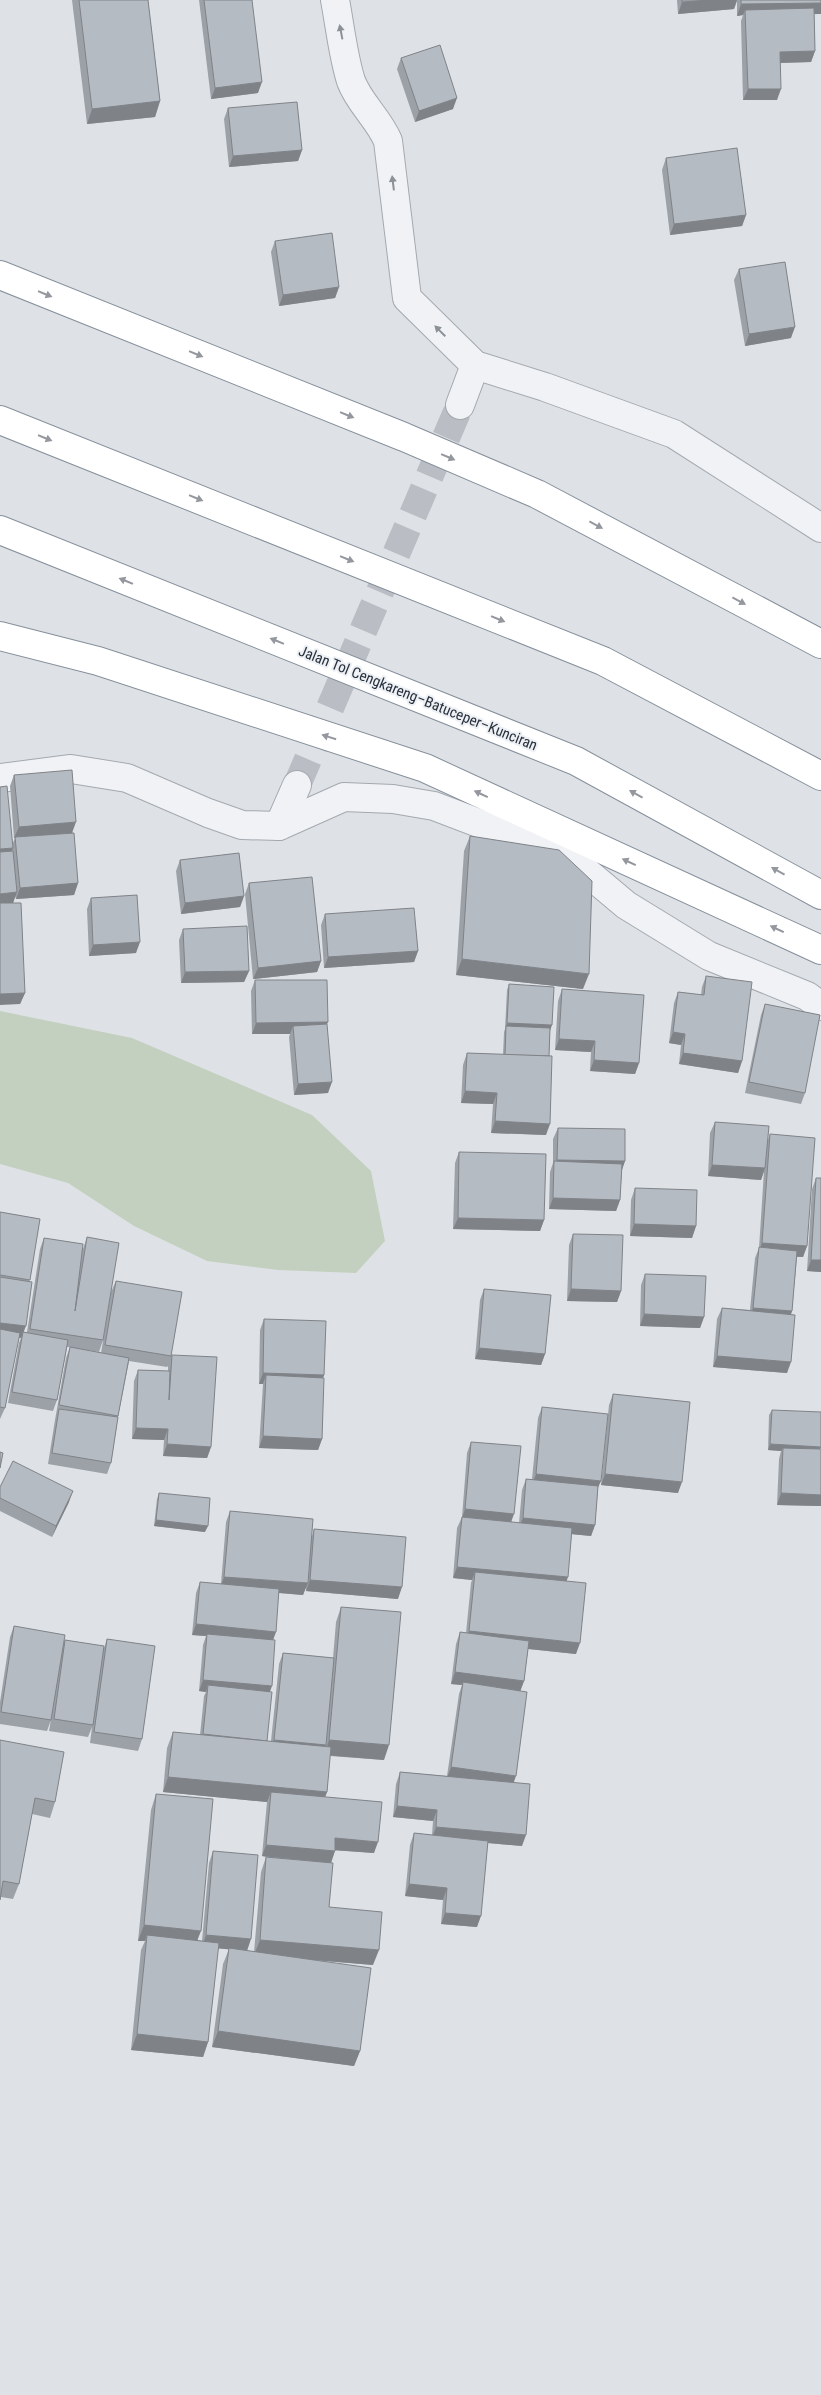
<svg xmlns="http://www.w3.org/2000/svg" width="821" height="2395" font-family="'Roboto Condensed',sans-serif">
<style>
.green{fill:#c4d0bf}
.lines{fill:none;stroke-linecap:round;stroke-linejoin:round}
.minor-tunnel{stroke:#babec4;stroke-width:28;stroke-dasharray:28 14;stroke-linecap:butt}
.minor-casing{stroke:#a4a9b0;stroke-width:30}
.motorway-casing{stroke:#86909c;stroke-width:30}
.minor{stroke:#f0f2f5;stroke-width:28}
.motorway{stroke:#fff;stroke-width:28}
.wall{fill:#9ca1a8}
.shaded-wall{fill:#7f8388}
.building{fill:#b5bbc3;stroke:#7f8388}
.oneway{fill:#8c9198}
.oneway2{fill:#94989e}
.labels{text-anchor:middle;stroke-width:4;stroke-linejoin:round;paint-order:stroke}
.street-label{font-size:15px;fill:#28303c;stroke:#edf0f4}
</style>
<rect width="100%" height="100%" fill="#dee2e6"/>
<!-- green -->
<polygon class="green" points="0,1011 132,1038 312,1115 371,1171 385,1241 356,1273 278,1270 207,1261 134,1226 68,1183 0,1164"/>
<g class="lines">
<!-- minor-tunnel -->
<polyline class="minor-tunnel" points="297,785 460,405"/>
<defs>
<g id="minor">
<path d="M335,0C340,26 343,56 351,81C359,103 379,119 388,141L407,298L475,365L545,387L674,434L821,528"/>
<polyline points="460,405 475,365"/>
<polyline points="0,778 71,769 127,778 208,813 242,825 279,826 344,797 393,799 434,806 570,858 626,905 709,956 807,996 821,1006"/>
<polyline points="279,826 297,785"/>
</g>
<g id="motorway">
<polyline points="0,275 404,437 537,494 821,644"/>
<polyline points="0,420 603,661 821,776"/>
<polyline points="0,530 576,761 821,895"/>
<polyline points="0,636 98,661 425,768 821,950"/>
</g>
</defs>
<!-- minor casing -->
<use href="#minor" class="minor-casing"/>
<!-- motorway casing -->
<use href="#motorway" class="motorway-casing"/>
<!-- minor -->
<use href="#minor" class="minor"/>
<!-- motorway -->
<use href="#motorway" class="motorway"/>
</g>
<!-- wall -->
<g class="wall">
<polygon points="72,0 148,0 160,101 155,117 87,124"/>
<polygon points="199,0 252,0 258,93 211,99"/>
<polygon points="677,0 821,0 821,14 814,14 815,51 811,62 780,63 777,100 743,100 741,21 743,15 737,16 737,1 734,9 678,14"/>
<polygon points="401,58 453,109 415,122 397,69"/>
<polygon points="228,108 302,150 298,161 229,167 224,119"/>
<polygon points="666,158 746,215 742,226 670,235 662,170"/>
<polygon points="275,241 339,287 335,298 279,306 271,252"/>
<polygon points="739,269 791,338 745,346 734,280"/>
<polygon points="14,775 73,833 78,883 74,895 16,899 15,896 13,903 25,993 20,1004 0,787 12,845 15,838 14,838 10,786"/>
<polygon points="470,836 583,989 456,975 464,851"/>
<polygon points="180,860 244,896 240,907 181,914 176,871"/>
<polygon points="249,883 321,961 317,972 253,979 245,894"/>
<polygon points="91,898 136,953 89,956 87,909"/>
<polygon points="325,914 418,951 414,962 324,968 321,925"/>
<polygon points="183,929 249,971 244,982 181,983 179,940"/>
<polygon points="706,976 742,1061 738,1073 679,1064 681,1045 669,1043 674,1003 678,992 701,995 702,987"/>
<polygon points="255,980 327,1024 328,1093 294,1095 289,1037 290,1034 252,1034 251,991"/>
<polygon points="509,984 550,1031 546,1135 491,1133 493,1104 461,1103 463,1065 467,1053 503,1055 504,1032 505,1029 507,990"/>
<polygon points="562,989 639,1063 635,1074 590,1071 591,1052 555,1050 558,1001"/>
<polygon points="765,1004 805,1093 801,1104 745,1093 761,1015"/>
<polygon points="715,1122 767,1142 770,1134 807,1246 803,1257 797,1257 792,1311 791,1314 787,1373 713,1367 717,1319 722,1308 750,1310 755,1258 759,1248 764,1171 761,1180 708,1176 710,1133"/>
<polygon points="558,1128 625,1161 622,1170 620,1200 616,1211 549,1209 550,1172 553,1163 553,1139"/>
<polygon points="459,1152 544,1220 540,1231 453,1229 455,1163"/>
<polygon points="816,1178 821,1272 807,1271 812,1189"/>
<polygon points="635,1188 696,1226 692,1238 630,1236 631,1200"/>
<polygon points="0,1212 40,1219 29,1282 24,1332 27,1332 40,1249 44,1238 83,1249 87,1237 103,1340 99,1352 80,1349 101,1353 111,1292 116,1281 172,1356 211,1447 207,1458 163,1456 164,1440 132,1439 134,1381 138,1370 168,1371 168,1366 167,1367 129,1361 118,1417 111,1463 107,1474 48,1464 55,1420 66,1358 70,1347 67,1347 57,1400 53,1411 8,1403 19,1343 21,1338 19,1337 5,1408 0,1419"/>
<polygon points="573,1234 621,1291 617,1302 567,1301 569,1245"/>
<polygon points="645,1274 704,1317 700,1328 640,1326 641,1285"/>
<polygon points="484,1289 545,1354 541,1365 475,1359 480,1300"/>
<polygon points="264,1319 324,1375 323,1378 322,1439 318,1450 259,1448 263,1384 259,1384 260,1330"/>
<polygon points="613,1394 678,1493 601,1485 609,1405"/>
<polygon points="542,1407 598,1489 595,1525 591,1536 572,1534 566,1581 576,1654 528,1649 524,1681 520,1691 514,1782 522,1846 488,1843 477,1927 441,1924 443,1900 405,1896 410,1845 414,1833 432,1835 433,1821 393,1817 396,1784 400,1772 447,1776 459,1694 462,1685 451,1684 456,1644 460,1632 466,1633 471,1583 472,1580 453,1578 457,1528 462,1517 467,1453 471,1442 512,1522 519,1523 522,1490 526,1479 532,1479 538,1418"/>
<polygon points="772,1410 820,1449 821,1449 821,1506 777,1505 779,1459 781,1451 768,1450 769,1415"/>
<polygon points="0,1487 69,1502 52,1537 0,1511"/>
<polygon points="159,1493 205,1532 154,1526 157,1499"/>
<polygon points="230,1511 312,1536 314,1529 398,1599 306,1591 306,1586 303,1595 279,1593 273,1640 267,1741 271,1741 279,1664 283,1653 333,1658 336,1622 341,1607 384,1760 330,1756 327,1792 325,1797 374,1853 335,1850 331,1862 329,1907 373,1965 314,1960 360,2051 354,2066 212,2047 223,1964 229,1949 218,1948 208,2042 203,2057 131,2050 141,1950 145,1941 138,1941 151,1810 156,1794 198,1940 202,1941 209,1863 213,1851 247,1951 239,1950 254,1952 261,1872 266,1857 262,1856 267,1802 163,1792 167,1748 173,1732 200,1735 204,1696 206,1692 199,1691 203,1645 206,1636 192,1635 196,1593 200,1582 221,1584 226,1522"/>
<polygon points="14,1626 63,1646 65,1640 104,1648 107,1639 142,1739 138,1751 90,1743 92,1727 88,1737 49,1731 52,1714 51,1720 47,1731 0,1724 0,1702 10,1637"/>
<polygon points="0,1740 55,1802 50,1818 32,1814 19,1884 13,1899 1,1897"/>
</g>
<!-- shaded-wall -->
<g class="shaded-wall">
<polygon points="709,0 737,0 734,9 678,14 682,2"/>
<polygon points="821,3 821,14 745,15 745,10 743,15 737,16 741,4"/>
<polygon points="815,51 811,62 776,63 780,52"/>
<polygon points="262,82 258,93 211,99 215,88"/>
<polygon points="748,89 781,89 777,100 743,100"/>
<polygon points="457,98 453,109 415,122 419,111"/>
<polygon points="160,101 155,117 87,124 92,109"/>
<polygon points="302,150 298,161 229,167 233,156"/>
<polygon points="746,215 742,226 670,235 674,224"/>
<polygon points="339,287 335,298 279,306 283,295"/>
<polygon points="795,327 791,338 745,346 749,334"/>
<polygon points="76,822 72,833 14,838 19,827"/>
<polygon points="13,848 8,859 0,860 0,849"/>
<polygon points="78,883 74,895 16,899 20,888"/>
<polygon points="17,892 13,903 0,904 0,894"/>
<polygon points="244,896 240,907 181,914 185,903"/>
<polygon points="140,942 136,953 89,956 93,945"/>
<polygon points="418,951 414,962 324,968 328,957"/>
<polygon points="462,959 589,974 583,989 456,975"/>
<polygon points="321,961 317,972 253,979 258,968"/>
<polygon points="249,971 244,982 181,983 185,972"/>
<polygon points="25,993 20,1004 0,1005 0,994"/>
<polygon points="328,1022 323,1033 293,1026 290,1034 252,1034 256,1023"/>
<polygon points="507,1023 552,1025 550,1031 506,1026"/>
<polygon points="673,1032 685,1034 681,1045 669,1043"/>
<polygon points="559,1039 595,1041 591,1052 555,1050"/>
<polygon points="683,1053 742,1061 738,1073 679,1064"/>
<polygon points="594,1060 639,1063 635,1074 590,1071"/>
<polygon points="332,1082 328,1093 294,1095 298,1084"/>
<polygon points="465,1091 497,1093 493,1104 461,1103"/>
<polygon points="495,1121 550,1124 546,1135 491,1133"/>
<polygon points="557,1160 625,1161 621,1172 554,1169"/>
<polygon points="712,1165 765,1168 761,1180 708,1176"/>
<polygon points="553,1198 620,1200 616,1211 549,1209"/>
<polygon points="458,1218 544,1220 540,1231 453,1229"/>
<polygon points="634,1224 696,1226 692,1238 630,1236"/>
<polygon points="762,1243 807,1246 803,1257 758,1254"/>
<polygon points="811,1260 821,1260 821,1272 807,1271"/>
<polygon points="571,1289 621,1291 617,1302 567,1301"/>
<polygon points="753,1308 792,1311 788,1323 749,1319"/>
<polygon points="644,1314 704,1317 700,1328 640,1326"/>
<polygon points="0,1323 26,1326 21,1338 0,1334"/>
<polygon points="479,1348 545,1354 541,1365 475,1359"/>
<polygon points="717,1356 791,1362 787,1373 713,1367"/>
<polygon points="263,1373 324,1375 320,1386 266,1375 263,1384 259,1384"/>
<polygon points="136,1428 168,1429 164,1440 132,1439"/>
<polygon points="263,1436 322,1439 318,1450 259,1448"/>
<polygon points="167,1444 211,1447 207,1458 163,1456"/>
<polygon points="770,1444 821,1447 818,1453 783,1448 781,1451 768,1450"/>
<polygon points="536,1474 601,1481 596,1492 532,1485"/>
<polygon points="605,1474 682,1482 678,1493 601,1485"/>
<polygon points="73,1491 69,1502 52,1537 56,1526"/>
<polygon points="781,1493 821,1495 821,1506 777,1505"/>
<polygon points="465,1509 514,1514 510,1525 461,1521"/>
<polygon points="523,1518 595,1525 591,1536 518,1529"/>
<polygon points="156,1520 208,1526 205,1532 154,1526"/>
<polygon points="457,1567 568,1577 564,1588 475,1572 472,1580 453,1578"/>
<polygon points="224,1577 308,1583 303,1595 220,1588"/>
<polygon points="310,1580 402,1587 398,1599 306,1591"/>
<polygon points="196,1624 276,1632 272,1643 207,1634 206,1636 192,1635"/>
<polygon points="469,1631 580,1643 576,1654 465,1642"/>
<polygon points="455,1672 524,1681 520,1692 463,1682 462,1685 451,1684"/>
<polygon points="203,1680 272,1686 268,1697 208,1685 206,1692 199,1691"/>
<polygon points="274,1740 326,1745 322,1756 270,1751"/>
<polygon points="329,1740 389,1745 384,1760 324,1755"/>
<polygon points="451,1767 516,1776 512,1787 447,1778"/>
<polygon points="168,1777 327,1792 321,1808 271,1792 267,1802 163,1792"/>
<polygon points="397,1806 437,1810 433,1821 393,1817"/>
<polygon points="436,1827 526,1835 522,1846 432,1838"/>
<polygon points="335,1838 378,1842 374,1853 331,1850"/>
<polygon points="266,1845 335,1851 331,1863 262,1856"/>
<polygon points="409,1884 447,1888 443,1900 405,1896"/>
<polygon points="445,1913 481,1916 477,1927 441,1924"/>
<polygon points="144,1925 201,1931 195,1946 147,1935 145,1941 138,1941"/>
<polygon points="206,1935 251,1939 247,1951 202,1947"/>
<polygon points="260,1940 379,1950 373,1965 254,1955"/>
<polygon points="218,2031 360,2051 354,2066 212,2047"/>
<polygon points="137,2034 208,2042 203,2057 131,2050"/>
</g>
<!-- building -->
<g class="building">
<polygon points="79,0 148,0 160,101 92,109"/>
<polygon points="204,0 252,0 262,82 215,88"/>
<polygon points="682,0 709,0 682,2"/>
<polygon points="741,0 821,0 821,3 741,4"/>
<polygon points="814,8 815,51 780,52 781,89 748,89 745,10"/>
<polygon points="440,45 457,98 419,111 401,58"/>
<polygon points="297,102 302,150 233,156 228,108"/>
<polygon points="737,148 746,215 674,224 666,158"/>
<polygon points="332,233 339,287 283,295 275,241"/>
<polygon points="785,262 795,327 749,334 739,269"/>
<polygon points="72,770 76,822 19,827 14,775"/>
<polygon points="7,786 13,848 0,849 0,787"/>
<polygon points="74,833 78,883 20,888 15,837"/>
<polygon points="470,836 559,850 592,881 589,974 462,959"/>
<polygon points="13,851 17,892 0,894 0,852"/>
<polygon points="239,853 244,896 185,903 180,860"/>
<polygon points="312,877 321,961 258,968 249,883"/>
<polygon points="137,895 140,942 93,945 91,898"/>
<polygon points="0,903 21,903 25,993 0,994"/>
<polygon points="414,908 418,951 328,957 325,914"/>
<polygon points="247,926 249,971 185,972 183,929"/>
<polygon points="706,976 752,982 742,1061 683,1053 685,1034 673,1032 678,992 704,995"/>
<polygon points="255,980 327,980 328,1022 256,1023"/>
<polygon points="509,984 554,987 552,1025 507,1023"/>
<polygon points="562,989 644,995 639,1063 594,1060 595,1041 559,1039"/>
<polygon points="765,1004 820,1015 805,1093 749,1082"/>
<polygon points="327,1024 332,1082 298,1084 293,1026"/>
<polygon points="506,1026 550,1028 549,1056 505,1055"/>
<polygon points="467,1053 552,1056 550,1124 495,1121 497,1093 465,1091"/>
<polygon points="715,1122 769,1126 765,1168 712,1165"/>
<polygon points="558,1128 625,1129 625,1161 557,1160"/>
<polygon points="770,1134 815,1138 807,1246 762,1243"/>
<polygon points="459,1152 546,1154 544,1220 458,1218"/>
<polygon points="554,1161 622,1164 620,1200 553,1198"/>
<polygon points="816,1178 821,1178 821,1260 811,1260"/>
<polygon points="635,1188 697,1190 696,1226 634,1224"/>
<polygon points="0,1212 40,1219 30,1280 0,1275"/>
<polygon points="573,1234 623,1235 621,1291 571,1289"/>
<polygon points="87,1237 119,1243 103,1340 30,1329 44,1238 83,1244 75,1311"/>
<polygon points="759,1247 797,1251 792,1311 753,1308"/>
<polygon points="645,1274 706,1276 704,1317 644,1314"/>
<polygon points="0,1277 32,1282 26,1326 0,1323"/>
<polygon points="116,1281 182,1292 171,1356 105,1345"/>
<polygon points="484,1289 551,1295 545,1354 479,1348"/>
<polygon points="722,1308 795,1315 791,1362 717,1356"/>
<polygon points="264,1319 326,1321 324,1375 263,1373"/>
<polygon points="0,1329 20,1333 5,1408 0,1407"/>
<polygon points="23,1332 68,1340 57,1400 12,1392"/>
<polygon points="70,1347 129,1358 118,1416 59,1405"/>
<polygon points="172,1355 217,1357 211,1447 167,1444 168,1429 136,1428 138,1370 170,1371 169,1400"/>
<polygon points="266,1375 324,1378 322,1439 263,1436"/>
<polygon points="613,1394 690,1402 682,1482 605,1474"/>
<polygon points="542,1407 608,1414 601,1481 536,1474"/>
<polygon points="59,1409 118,1417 111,1463 52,1453"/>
<polygon points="772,1410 821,1412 821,1447 770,1444"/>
<polygon points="471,1442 521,1446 514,1514 465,1509"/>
<polygon points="783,1448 821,1449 821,1495 781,1493"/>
<polygon points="0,1452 3,1453 0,1468"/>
<polygon points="13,1461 73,1491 56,1526 0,1498 0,1487"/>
<polygon points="526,1479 598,1486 595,1525 523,1518"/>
<polygon points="159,1493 210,1498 208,1526 156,1520"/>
<polygon points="230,1511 313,1519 308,1583 224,1577"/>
<polygon points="462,1517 572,1528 568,1577 457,1567"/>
<polygon points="314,1529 406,1537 402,1587 310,1580"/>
<polygon points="475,1572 586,1583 580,1643 469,1631"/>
<polygon points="200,1582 279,1589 276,1632 196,1624"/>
<polygon points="341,1607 401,1612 389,1745 329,1740"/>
<polygon points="14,1626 65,1635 51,1720 1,1712"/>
<polygon points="460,1632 529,1641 524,1681 455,1672"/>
<polygon points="207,1634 275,1640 272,1686 203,1680"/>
<polygon points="107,1639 155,1646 142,1739 94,1732"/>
<polygon points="65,1640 104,1646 93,1725 54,1719"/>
<polygon points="283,1653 334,1658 326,1745 274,1740"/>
<polygon points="463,1682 527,1692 516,1776 451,1767"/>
<polygon points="208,1685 272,1692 267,1741 203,1734"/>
<polygon points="173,1732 331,1747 327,1792 168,1777"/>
<polygon points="0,1740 64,1752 55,1802 35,1798 19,1884 3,1881 0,1900"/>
<polygon points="400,1772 530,1784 526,1835 436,1827 437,1810 397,1806"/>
<polygon points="271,1792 382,1802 378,1842 335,1838 335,1851 266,1845"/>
<polygon points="156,1794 213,1799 201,1931 144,1925"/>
<polygon points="414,1833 488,1841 481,1916 445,1913 447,1888 409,1884"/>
<polygon points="213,1851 258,1855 251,1939 206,1935"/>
<polygon points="266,1857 333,1863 329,1907 382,1912 379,1950 260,1940"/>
<polygon points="147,1935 219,1943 208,2042 137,2034"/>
<polygon points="229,1948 371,1968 360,2051 218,2031"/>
</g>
<!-- one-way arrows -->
<defs><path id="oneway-solid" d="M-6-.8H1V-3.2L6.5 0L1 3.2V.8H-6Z" transform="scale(1.25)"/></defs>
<g class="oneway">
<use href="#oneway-solid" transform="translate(341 32) rotate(-101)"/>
<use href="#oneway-solid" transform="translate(393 183) rotate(-97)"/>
<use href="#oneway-solid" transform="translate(440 331) rotate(-135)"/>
</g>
<g class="oneway2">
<use href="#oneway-solid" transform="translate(45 294) rotate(22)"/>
<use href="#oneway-solid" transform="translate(196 354) rotate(22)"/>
<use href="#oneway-solid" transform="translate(347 415) rotate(22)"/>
<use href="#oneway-solid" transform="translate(45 438) rotate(22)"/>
<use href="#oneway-solid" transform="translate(448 457) rotate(23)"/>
<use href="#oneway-solid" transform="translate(196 498) rotate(22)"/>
<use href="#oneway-solid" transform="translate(596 525) rotate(28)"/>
<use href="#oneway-solid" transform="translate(347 559) rotate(22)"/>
<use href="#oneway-solid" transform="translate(126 581) rotate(-158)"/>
<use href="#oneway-solid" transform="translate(739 601) rotate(28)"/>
<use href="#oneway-solid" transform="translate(498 619) rotate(22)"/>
<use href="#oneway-solid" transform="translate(277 641) rotate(-158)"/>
<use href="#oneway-solid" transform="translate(329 737) rotate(-162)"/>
<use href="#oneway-solid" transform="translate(481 794) rotate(-155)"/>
<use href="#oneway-solid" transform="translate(636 794) rotate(-151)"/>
<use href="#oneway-solid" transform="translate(629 862) rotate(-155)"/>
<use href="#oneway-solid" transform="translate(778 871) rotate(-151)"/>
<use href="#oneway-solid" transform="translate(777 929) rotate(-155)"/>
</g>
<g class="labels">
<!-- street labels -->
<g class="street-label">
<text transform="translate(418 698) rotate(22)" y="5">Jalan Tol Cengkareng–Batuceper–Kunciran</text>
</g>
</g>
</svg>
